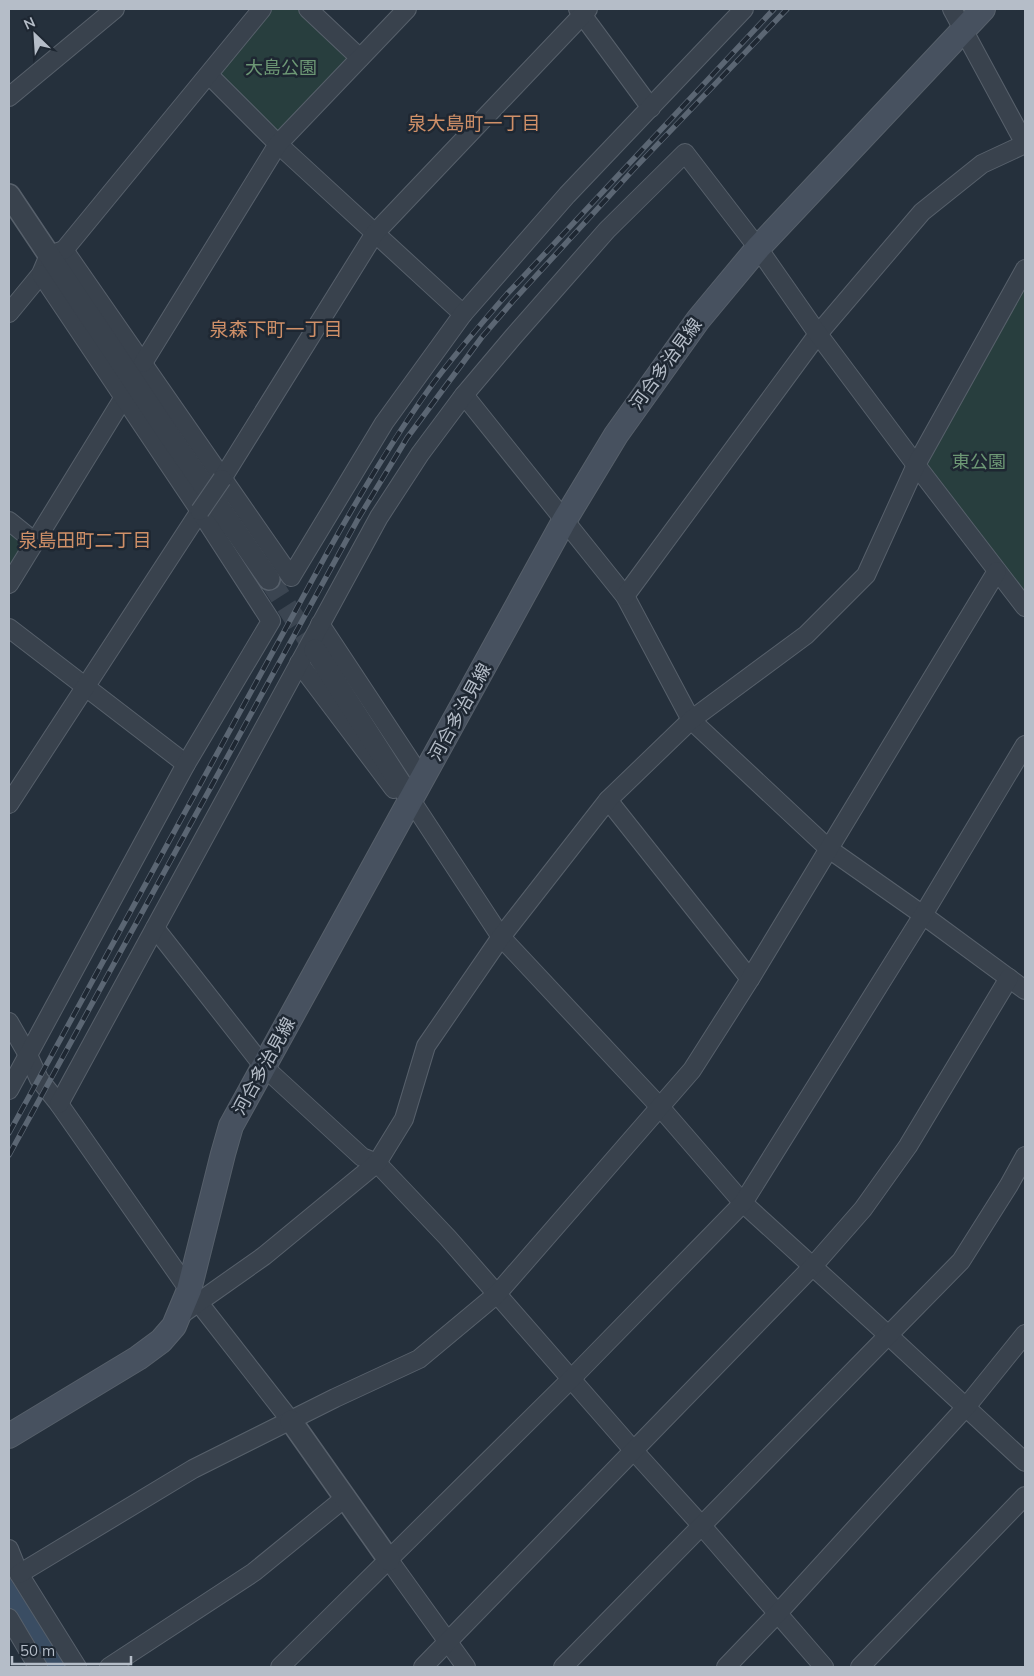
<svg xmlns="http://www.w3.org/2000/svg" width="1034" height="1676" font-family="Mulish,'Noto Sans JP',sans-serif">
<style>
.green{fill:#283e3e}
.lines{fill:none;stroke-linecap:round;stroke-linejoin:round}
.river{stroke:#3a4d63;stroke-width:29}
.tertiary-tunnel{stroke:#3b4551;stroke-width:21;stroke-dasharray:21 11;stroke-linecap:butt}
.minor-casing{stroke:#57606b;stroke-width:20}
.tertiary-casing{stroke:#57606b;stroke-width:24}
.secondary-casing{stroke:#57606b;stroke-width:26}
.minor{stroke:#39424d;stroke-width:18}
.tertiary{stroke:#39424d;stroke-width:21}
.secondary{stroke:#47515f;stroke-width:24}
.rail-casing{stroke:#5b6673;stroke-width:5.5}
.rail{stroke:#1e2732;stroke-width:4;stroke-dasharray:11;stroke-linecap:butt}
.minor-bridge-casing{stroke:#57606b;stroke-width:20;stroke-linecap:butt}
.minor-bridge{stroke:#39424d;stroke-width:18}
.labels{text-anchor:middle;stroke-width:5;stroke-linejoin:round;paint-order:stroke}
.park-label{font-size:18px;fill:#6d9875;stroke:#1e2732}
.street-label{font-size:18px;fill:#b5bdc8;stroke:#1e2732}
.neighbourhood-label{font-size:19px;fill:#d09068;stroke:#1e2732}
</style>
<rect width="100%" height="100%" fill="#25303c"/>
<!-- green -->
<g class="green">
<polygon points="271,9 299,9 347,54 348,62 284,130 276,131 218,74"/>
<polygon points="1025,284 1025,593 927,471 927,461"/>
<polygon points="9,530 21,539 21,548 9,568"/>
</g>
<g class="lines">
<!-- river -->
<polyline class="river" points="9,1589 54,1667"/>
<!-- tertiary-tunnel -->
<polyline class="tertiary-tunnel" points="269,579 315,650"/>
<defs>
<g id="minor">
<polyline points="308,9 360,58"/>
<polyline points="578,9 651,108"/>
<polyline points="209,75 278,144 463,314"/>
<polyline points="9,97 115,9"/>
<polyline points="64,250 291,577 384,423 463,314 567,195 744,9"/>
<polyline points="9,313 41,274 49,255 64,250 262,9"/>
<polyline points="143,363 278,144 407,9"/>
<polyline points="464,395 625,596 691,720 829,849 923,915 1025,990"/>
<polyline points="222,479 375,233 588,9"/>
<polyline points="9,521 35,542"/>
<polyline points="9,584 124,397"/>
<polyline points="625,596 818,334 922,212 982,164 1025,144 952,9"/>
<polyline points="320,624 423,780"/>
<polyline points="9,628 186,764"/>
<polyline points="299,663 394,789"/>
<polyline points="411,800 501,937 660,1107 743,1203 888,1335 1025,1462"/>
<polyline points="608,800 750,979"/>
<polyline points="9,804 200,511"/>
<polyline points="155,928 264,1067 362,1157 377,1163 448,1238 634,1451 702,1526 824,1667"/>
<polyline points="9,1022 28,1055 39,1079 59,1104 189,1290"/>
<polyline points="9,1090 186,764 271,621 200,511 41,274"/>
<polyline points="59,1104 379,517 420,454 464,395 513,337 607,230 685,153 758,248 818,334 916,465 1025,607"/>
<polyline points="199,1303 291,1421"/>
<polyline points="179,1316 264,1256 377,1163 404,1119 426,1046 501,937 608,800 691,720 806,635 866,575 916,465 1025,269"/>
<polyline points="9,1549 19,1574 77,1667"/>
<polyline points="389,1560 466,1667"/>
<polyline points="19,1574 193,1469 335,1398 419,1359 497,1294 692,1070 750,979 997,571"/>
<polyline points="9,1618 38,1667"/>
<polyline points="109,1667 254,1572 346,1497"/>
<polyline points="280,1667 571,1379 743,1203 923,915 1025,745"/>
<polyline points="423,1667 813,1266 863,1209 908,1146 1009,978"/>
<polyline points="563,1667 961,1261 1009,1185 1025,1156"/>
<polyline points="726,1667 778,1613 966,1407 1025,1334"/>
<polyline points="860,1667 1025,1496"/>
</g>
<g id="tertiary">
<polyline points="9,195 172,439 269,579"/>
<polyline points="315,650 411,800"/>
<polyline points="291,1421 389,1560"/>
</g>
<polyline id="secondary" points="9,1436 138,1358 161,1341 174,1326 189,1290 223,1154 231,1126 564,521 616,435 698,320 758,248 983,9"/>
</defs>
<!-- minor casing -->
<use href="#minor" class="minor-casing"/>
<!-- tertiary casing -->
<use href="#tertiary" class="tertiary-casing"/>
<!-- secondary casing -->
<use href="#secondary" class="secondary-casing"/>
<!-- minor -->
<use href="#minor" class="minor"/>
<!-- tertiary -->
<use href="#tertiary" class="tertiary"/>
<!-- secondary -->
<use href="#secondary" class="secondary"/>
<defs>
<g id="rail">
<path d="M9,1133L326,555C358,498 391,442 429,389C453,356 480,325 507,294L774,9"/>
<polyline points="9,1155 358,519 407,438 482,337 513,301 633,170 787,9"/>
</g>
</defs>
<!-- rail casing -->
<use href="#rail" class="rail-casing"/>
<!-- rail -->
<use href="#rail" class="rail"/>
<defs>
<polyline id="minor-bridge" points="200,511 222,479"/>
</defs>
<!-- minor-bridge casing -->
<use href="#minor-bridge" class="minor-bridge-casing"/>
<!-- minor-bridge -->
<use href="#minor-bridge" class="minor-bridge"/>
</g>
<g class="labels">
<!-- park labels -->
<g class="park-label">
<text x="281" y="74">大島公園</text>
<text x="979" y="468">東公園</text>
</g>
<!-- street labels -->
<g class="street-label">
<text transform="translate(666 364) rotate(-54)" y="6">河合多治見線</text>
<text transform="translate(460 712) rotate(-61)" y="6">河合多治見線</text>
<text transform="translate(264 1066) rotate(-61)" y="6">河合多治見線</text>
</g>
<!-- neighbourhood labels -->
<g class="neighbourhood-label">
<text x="474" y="130">泉大島町一丁目</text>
<text x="276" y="336">泉森下町一丁目</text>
<text x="85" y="547">泉島田町二丁目</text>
</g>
</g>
<!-- border -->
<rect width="1034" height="1676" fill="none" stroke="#b5bdc8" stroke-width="20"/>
<!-- north arrow -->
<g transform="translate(35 35) rotate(335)" stroke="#1e2732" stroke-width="4" paint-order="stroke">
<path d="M0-4L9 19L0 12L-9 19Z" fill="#b5bdc8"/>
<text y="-8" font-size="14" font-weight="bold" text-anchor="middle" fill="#b5bdc8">N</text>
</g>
<!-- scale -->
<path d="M12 1656v8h119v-8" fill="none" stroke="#b5bdc8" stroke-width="2.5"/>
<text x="20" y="1656" font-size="15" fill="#b5bdc8" stroke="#1e2732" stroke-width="4" paint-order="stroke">50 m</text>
</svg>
